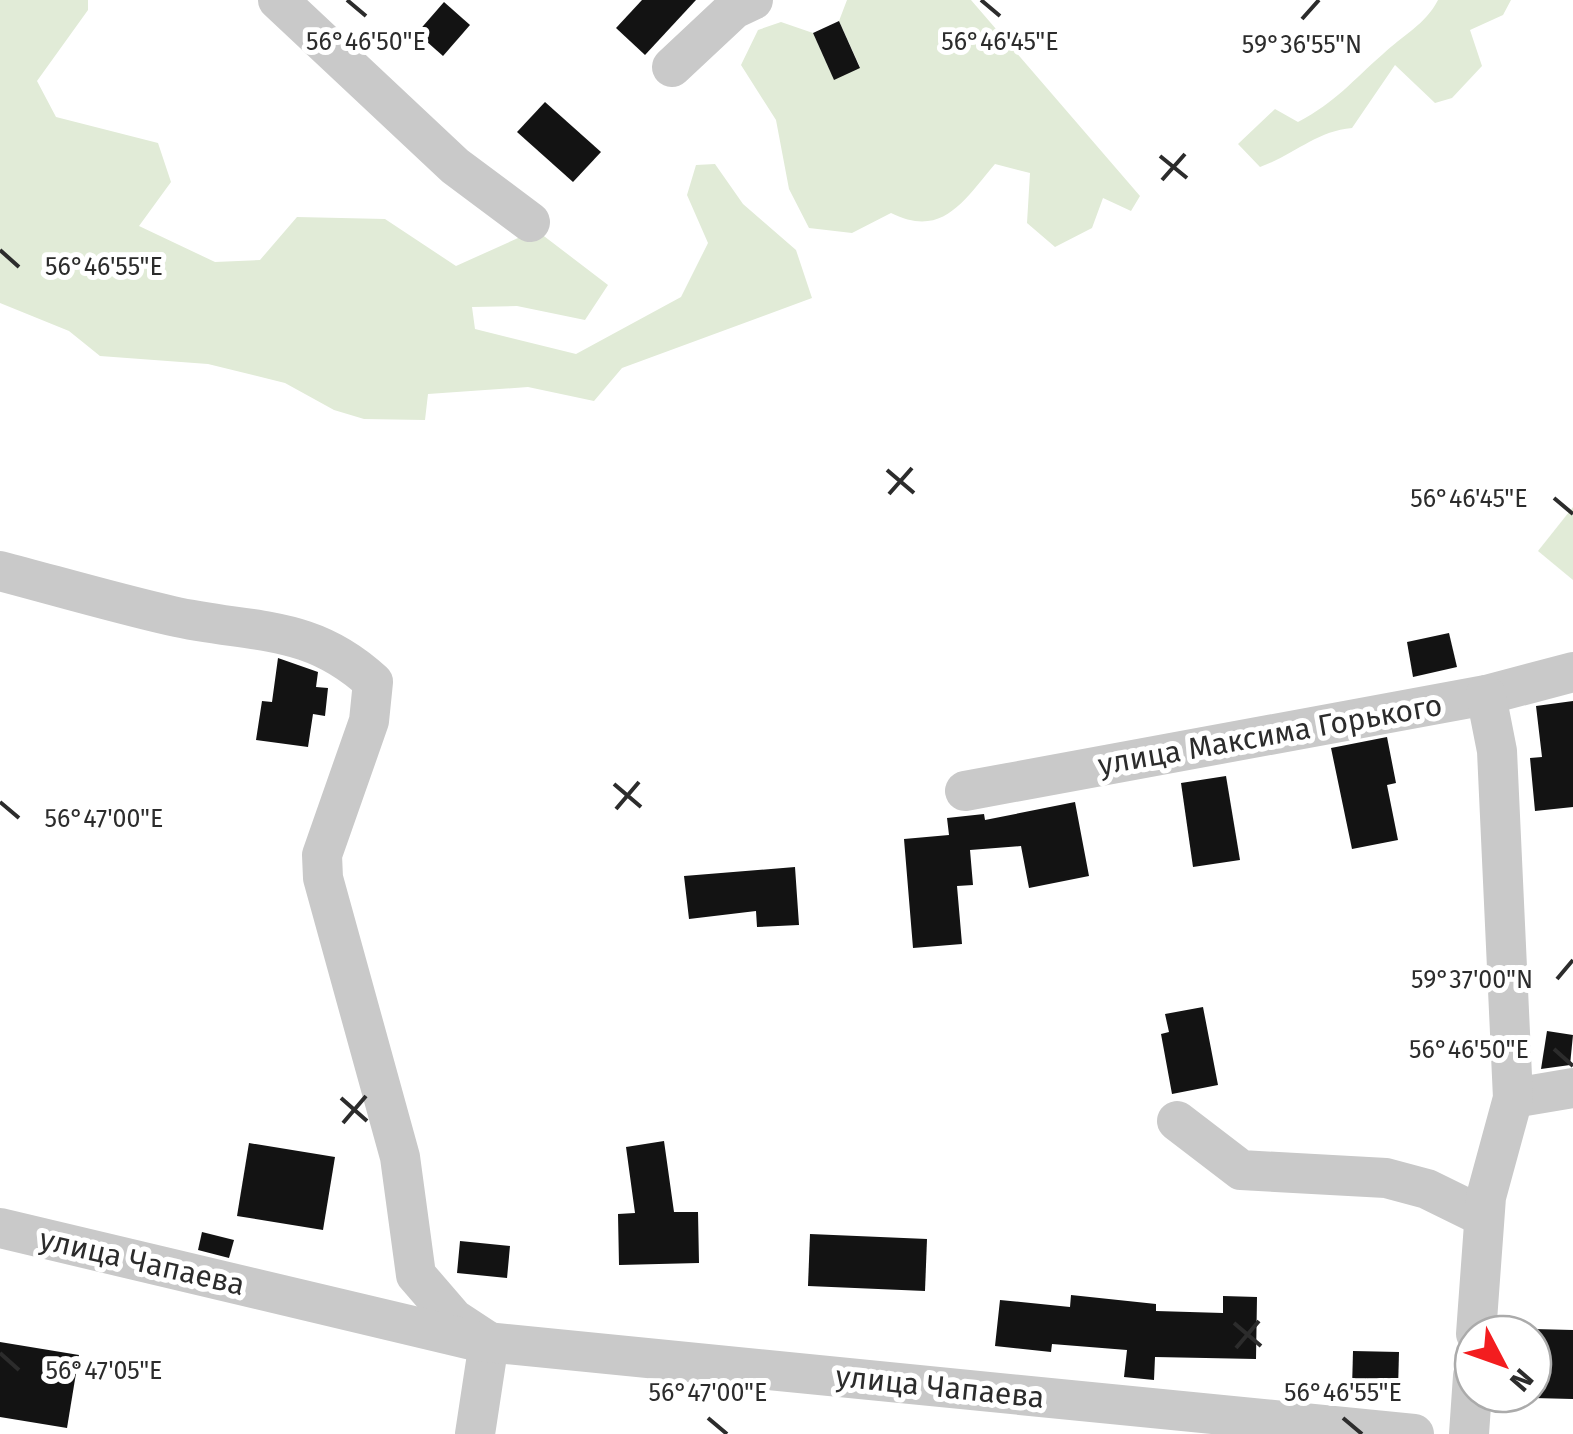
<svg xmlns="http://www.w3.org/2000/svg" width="1573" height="1434" font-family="'Fira Sans',sans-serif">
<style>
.green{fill:#e1ebd7}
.building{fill:#131313}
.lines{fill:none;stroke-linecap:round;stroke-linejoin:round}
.minor{stroke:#c9c9c9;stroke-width:40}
.ticks{fill:none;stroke:#2c2c2c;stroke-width:4}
.labels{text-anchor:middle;stroke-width:10;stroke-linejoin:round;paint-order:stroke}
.street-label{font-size:30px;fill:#2c2c2c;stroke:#fff}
.ticks-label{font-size:25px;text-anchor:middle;fill:#2c2c2c;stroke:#fff;stroke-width:10;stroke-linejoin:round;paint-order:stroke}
</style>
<rect width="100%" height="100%" fill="#fff"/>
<!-- green -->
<g class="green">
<polygon points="0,0 88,0 88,10 37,81 56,117 158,143 171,182 139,226 215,262 260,260 297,217 385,219 456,266 536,230 608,285 585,320 517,306 472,307 475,329 576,354 681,297 708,243 687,195 696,165 715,164 743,204 796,250 812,298 622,368 594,401 528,387 428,394 425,420 364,419 334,410 285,383 208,364 100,356 69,331 0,303"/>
<path d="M847,0H971L1140,196L1131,211L1103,198L1092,228L1055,247L1027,223L1030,173L995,164C964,200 943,239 891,213L852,233L809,228L789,189L776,120L741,65L758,30L781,22L813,33L834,79L860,67L839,21Z"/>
<path d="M1438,0H1511L1503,15L1470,30L1482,66L1452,98L1435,103L1395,65L1352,128C1316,131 1294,155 1260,167L1238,144L1275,109L1298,122C1336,102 1352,81 1383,54C1402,36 1426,24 1438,0Z"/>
<polygon points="1573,507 1573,580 1538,551"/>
</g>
<!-- building -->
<g class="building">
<polygon points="642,0 696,0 645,55 616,28"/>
<polygon points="444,2 470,25 443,56 417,33"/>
<polygon points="839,21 860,68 834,80 813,33"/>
<polygon points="545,102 601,152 573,182 517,132"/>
<polygon points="1449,633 1457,667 1413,677 1407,642"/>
<polygon points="278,658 318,672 316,687 328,688 325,716 313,714 308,747 256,740 262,701 272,702"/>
<polygon points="1573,701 1573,807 1535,811 1530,758 1542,757 1536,706"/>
<polygon points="1387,737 1396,783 1387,785 1398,840 1352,849 1331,748"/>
<polygon points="1226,776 1240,860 1193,867 1181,783"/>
<polygon points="1075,802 1089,876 1029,888 1021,846 970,850 973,885 957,886 962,944 913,948 904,839 949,835 947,818 984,814 985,820"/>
<polygon points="795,867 799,925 757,927 756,911 689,919 684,876"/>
<polygon points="1203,1007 1218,1085 1172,1094 1161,1034 1169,1032 1165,1014"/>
<polygon points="1547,1031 1573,1035 1570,1065 1541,1069"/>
<polygon points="664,1141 674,1212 698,1212 699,1263 619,1265 618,1214 635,1213 626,1147"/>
<polygon points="249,1143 335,1157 323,1230 237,1216"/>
<polygon points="202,1232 234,1240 229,1258 198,1250"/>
<polygon points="810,1234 927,1239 925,1291 808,1286"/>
<polygon points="460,1241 510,1246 507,1278 457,1273"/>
<polygon points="1071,1295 1156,1304 1156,1311 1223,1313 1223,1296 1257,1297 1256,1359 1155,1357 1154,1380 1124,1377 1127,1350 1052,1344 1051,1352 995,1346 1000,1300 1070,1307"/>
<polygon points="1533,1329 1573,1330 1573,1399 1533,1398"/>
<polygon points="0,1342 79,1355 67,1428 0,1417"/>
<polygon points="1353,1351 1399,1352 1398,1390 1352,1389"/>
</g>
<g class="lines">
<!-- minor -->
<g class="minor">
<polyline points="278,0 455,166 530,222"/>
<polyline points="672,67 734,9 753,0"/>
<path d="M0,571C57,586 115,603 172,616C252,634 309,623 373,682L369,721L322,855L323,878L400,1157L416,1275L454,1319L489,1342L475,1434"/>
<polyline points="965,791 1486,695 1573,672"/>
<polyline points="1513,1098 1573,1088"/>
<polyline points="1177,1121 1241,1170 1386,1178 1427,1189 1484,1217"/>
<polyline points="0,1228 476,1341 1414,1434"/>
<polyline points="1476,1334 1486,1197 1513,1098 1497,751 1486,695"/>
<polyline points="1469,1434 1473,1376"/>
</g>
</g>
<!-- ticks -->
<path class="ticks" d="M347,0L366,16M981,0L1000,16M1302,19L1319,0M1160,156L1187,178M1162,180L1185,154M0,250L19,267M887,470L914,493M889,494L912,468M1554,498L1573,514M614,784L641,807M0,802L19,818M616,809L639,782M1557,979L1573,960M1554,1049L1573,1066M341,1098L367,1121M343,1123L366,1096M1234,1323L1261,1346M1236,1348L1259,1321M0,1353L19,1370M708,1418L727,1434M1343,1418L1362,1434"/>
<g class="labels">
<!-- street labels -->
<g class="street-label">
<text transform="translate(1270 735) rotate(-10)" y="10">улица Максима Горького</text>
<text transform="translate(142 1262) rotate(13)" y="10">улица Чапаева</text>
<text transform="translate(940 1387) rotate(6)" y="10">улица Чапаева</text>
</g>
</g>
<g class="ticks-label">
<text x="366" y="50">56°46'50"E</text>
<text x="1000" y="50">56°46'45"E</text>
<text x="1302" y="53">59°36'55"N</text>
<text x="104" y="275">56°46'55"E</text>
<text x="1469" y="507">56°46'45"E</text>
<text x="104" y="827">56°47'00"E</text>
<text x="1472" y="988">59°37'00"N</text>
<text x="1469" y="1058">56°46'50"E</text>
<text x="104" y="1379">56°47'05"E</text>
<text x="708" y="1401">56°47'00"E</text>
<text x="1343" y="1401">56°46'55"E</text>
</g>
<!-- north arrow -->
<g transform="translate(1503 1364) rotate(131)"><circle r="48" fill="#ffffff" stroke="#ababab" stroke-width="2.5"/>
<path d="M0-8L18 38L0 25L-18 38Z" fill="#f31d1f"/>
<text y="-15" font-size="28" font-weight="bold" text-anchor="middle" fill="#2c2c2c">N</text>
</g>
</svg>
